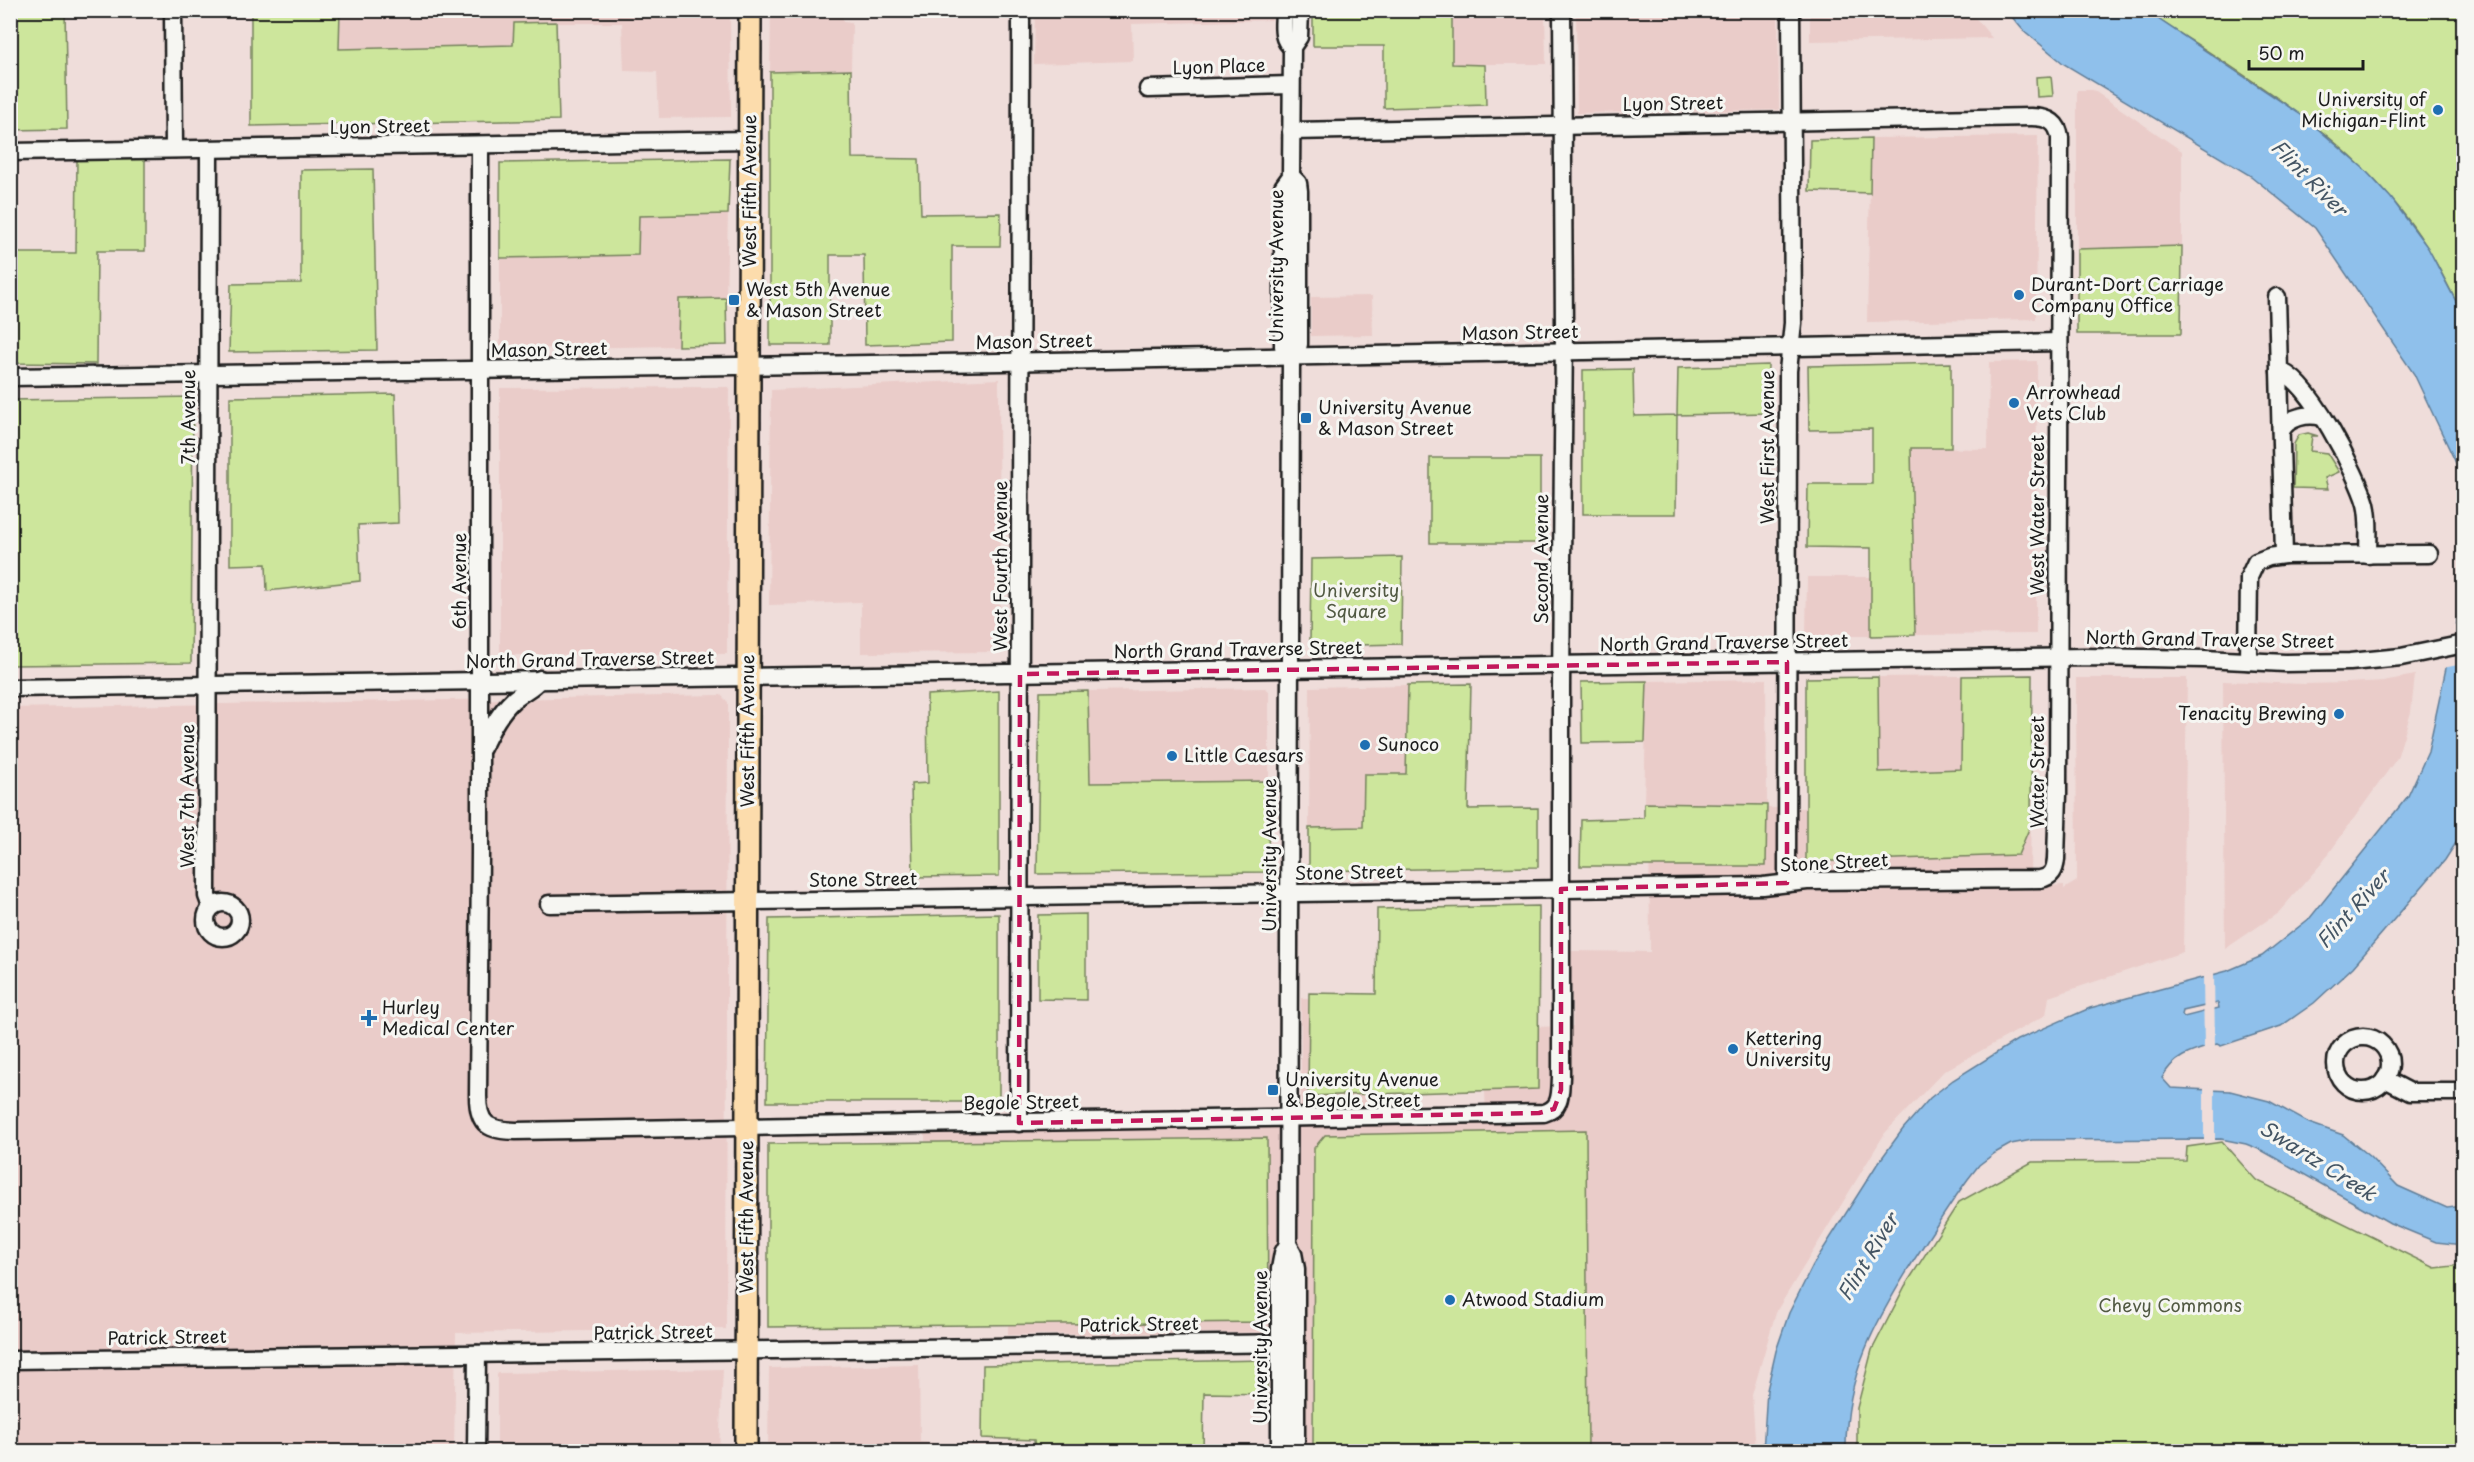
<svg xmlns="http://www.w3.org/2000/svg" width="2474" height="1462" font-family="'Playpen Sans',sans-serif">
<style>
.built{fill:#eaccc9}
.green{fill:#cde69c;stroke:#74815c;stroke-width:1.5}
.water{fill:#8fc0eb;stroke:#617e98;stroke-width:1.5;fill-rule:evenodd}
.pier{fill:#efddda}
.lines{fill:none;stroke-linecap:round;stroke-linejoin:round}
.minor-casing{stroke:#1c1c1c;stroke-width:21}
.major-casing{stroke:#1c1c1c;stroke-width:26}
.minor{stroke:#f6f6f2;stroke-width:16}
.major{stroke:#fcdcac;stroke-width:21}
.marked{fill:none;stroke:#c2185b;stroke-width:4.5;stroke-dasharray:12 8;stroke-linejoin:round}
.poi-dot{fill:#1f6fb2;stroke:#f6f6f2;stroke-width:2}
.labels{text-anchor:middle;stroke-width:6;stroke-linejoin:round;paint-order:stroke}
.street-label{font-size:18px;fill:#1c1c1c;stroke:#f6f6f2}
.poi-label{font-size:18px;fill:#1c1c1c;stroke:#f6f6f2;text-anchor:start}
.park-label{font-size:18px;fill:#515942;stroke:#f6f6f2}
.water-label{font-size:20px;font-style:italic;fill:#445564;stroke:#f6f6f2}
</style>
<rect width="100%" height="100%" fill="#efddda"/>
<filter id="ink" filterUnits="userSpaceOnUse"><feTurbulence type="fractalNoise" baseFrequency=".0167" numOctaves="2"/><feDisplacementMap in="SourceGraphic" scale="12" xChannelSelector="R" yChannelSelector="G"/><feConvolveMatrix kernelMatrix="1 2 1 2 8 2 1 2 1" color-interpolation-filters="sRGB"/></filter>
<g filter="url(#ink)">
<!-- built -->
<g class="built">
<polygon points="340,11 730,11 731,117 659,118 657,72 624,71 622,23 514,23 514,45 339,49"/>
<polygon points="771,11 843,11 843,22 852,23 851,70 770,72"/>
<polygon points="1035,11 1272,10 1272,20 1132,24 1133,61 1034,64"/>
<polygon points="1452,11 1545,11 1546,64 1452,64"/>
<polygon points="1576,11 1778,11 1779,110 1577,113"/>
<polygon points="1810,11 1970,11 1992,38 1810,41"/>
<polygon points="2077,90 2093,90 2182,151 2182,246 2077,249"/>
<polygon points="2038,136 2036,319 1867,322 1871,138"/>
<polygon points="728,214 726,298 679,299 678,346 500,349 500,258 638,255 638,216"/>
<polygon points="1372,296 1373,335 1311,336 1311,297"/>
<polygon points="2037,361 2036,634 1915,635 1911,448 1988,449 1989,362"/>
<polygon points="999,379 1000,652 861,653 861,602 769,605 771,390"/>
<polygon points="729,387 727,654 500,655 500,388"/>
<polygon points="1807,577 1871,577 1871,636 1806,636"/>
<polygon points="2032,675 2030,887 2064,885 2064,889 2077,881 2076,678 2187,678 2183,952 2049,997 2046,1015 1944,1071 1885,1133 1776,1312 1752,1395 1756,1451 1300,1451 1300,1332 1008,1335 1009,1236 926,1235 925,1131 1301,1127 1301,998 1393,998 1394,1121 1486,1120 1483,1028 1573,1026 1570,951 1650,952 1649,807 1805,808 1806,678"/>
<polygon points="2415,675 2411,712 2397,758 2322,863 2278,913 2225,949 2223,681 2304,684 2348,683 2383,681"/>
<polygon points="1766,679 1767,805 1644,803 1647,681"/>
<polygon points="1408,685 1406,774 1364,827 1309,828 1310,687"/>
<polygon points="1265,688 1269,691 1269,781 1089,783 1088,691"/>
<polygon points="721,695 728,702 726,1329 456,1333 454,1451 11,1451 10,708"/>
<polygon points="919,1365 920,1442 934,1443 934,1451 768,1451 769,1368"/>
<polygon points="723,1369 719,1451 497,1451 497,1373"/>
</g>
<!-- green -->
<g class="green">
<path d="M2341,10L2463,11V315C2446,282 2430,247 2406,217C2339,128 2237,72 2146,11Z"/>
<polygon points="10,11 65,11 67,129 11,130"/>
<polygon points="251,11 340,11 339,49 513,45 514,23 556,22 559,120 251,126"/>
<polygon points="1313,11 1452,11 1452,64 1485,65 1486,105 1384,108 1384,46 1313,46"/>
<polygon points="851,70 852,158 919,159 921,214 1001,213 1000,246 952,246 952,342 865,345 864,255 830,255 830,345 770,345 770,72"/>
<polygon points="2051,76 2053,96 2037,97 2036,77"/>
<polygon points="1871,138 1870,193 1809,191 1810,140"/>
<polygon points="145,154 145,251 97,251 96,364 11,363 11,253 76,253 77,160"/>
<polygon points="730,159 728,214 639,216 638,255 500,258 500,163"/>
<polygon points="373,169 377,350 229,352 231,284 301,283 301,170"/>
<polygon points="2182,246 2181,334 2077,334 2077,249"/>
<polygon points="726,298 727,345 678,346 679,299"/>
<polygon points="1951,363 1951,448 1911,448 1915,635 1871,636 1871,548 1807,547 1808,484 1872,484 1872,429 1809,430 1808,366"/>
<polygon points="1768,365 1767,413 1677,415 1676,514 1583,514 1583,370 1633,369 1634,416 1677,415 1678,368"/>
<polygon points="395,394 398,523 358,525 360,581 267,591 266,564 230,565 230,397"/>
<polygon points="193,397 191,663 11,665 11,400"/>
<polygon points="2308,433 2318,436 2312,436 2310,451 2327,453 2339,472 2325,478 2328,489 2293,488 2294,444 2299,435"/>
<rect x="1430" y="458" width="110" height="85"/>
<polygon points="1402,557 1401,644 1314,646 1310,641 1311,559"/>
<polygon points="2032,675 2031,824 2018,855 1806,862 1806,678 1878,677 1879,772 1961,769 1962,676"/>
<polygon points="1647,681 1645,742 1582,743 1581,682"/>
<polygon points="1471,684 1468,809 1538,808 1538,867 1309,871 1309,828 1363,827 1364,774 1406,774 1408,685"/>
<polygon points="999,691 999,876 913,877 911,784 928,783 927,695"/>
<polygon points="1088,691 1090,783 1269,781 1268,872 1037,874 1040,692"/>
<polygon points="1644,803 1767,805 1766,866 1580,866 1581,820 1644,818"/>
<polygon points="1539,906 1538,1089 1308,1096 1309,993 1376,994 1377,909"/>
<polygon points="999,914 999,1102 767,1102 769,919"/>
<polygon points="1086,914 1086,1000 1038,999 1038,915"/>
<polygon points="1586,1130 1588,1451 1313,1451 1314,1148 1325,1135"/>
<polygon points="1267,1138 1268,1322 768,1327 768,1144"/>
<polygon points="2222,1142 2256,1180 2435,1268 2463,1265 2463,1451 1857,1451 1857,1408 1872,1350 1905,1286 1959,1202 2032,1162 2186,1161 2187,1147"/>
<polygon points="1268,1360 1267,1394 1204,1393 1203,1451 1035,1451 1034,1440 982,1438 983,1365"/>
</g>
<!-- water -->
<g class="water">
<polygon points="2007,11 2146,11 2304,117 2363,168 2391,198 2428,248 2463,315 2463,488 2463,478 2414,374 2315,228 2251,176 2064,64 2022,29"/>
<path d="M2463,589V832L2445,860L2353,967L2314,1003L2281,1026L2221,1046L2217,1044C2193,1051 2174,1055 2162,1078L2171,1088L2230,1091L2269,1101L2309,1123L2343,1135L2370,1157L2398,1186L2447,1208L2463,1206V1245L2436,1242L2390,1223L2261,1150L2246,1144L2221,1139L2032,1140L2011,1144L1995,1153L1979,1165L1968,1179C1949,1205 1932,1233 1914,1260C1875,1322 1845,1375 1846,1451L1763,1452L1767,1390L1776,1351L1789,1313L1813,1265L1876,1166L1903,1129L1930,1098L1953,1080L2017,1040L2090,1008L2227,971L2262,956L2310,918L2408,796L2428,752ZM2218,1003L2219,1008L2184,1017L2182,1015L2183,1011Z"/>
</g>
<!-- pier -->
<g class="pier">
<polygon points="2463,622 2463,664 2443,668 2453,625"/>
<polygon points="2214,971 2215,1048 2204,1051 2203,974"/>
<polygon points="2204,1086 2215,1086 2215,1142 2204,1141"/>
</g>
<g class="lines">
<defs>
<g id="minor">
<polyline points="173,10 174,149"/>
<path d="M1284,10C1284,23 1280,39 1292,47"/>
<polyline points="1148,89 1291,85"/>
<path d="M480,145V853L478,1096C478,1126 489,1130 516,1131L1544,1113C1562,1108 1560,1093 1561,1077V689L1564,327L1562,10"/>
<polyline points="209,149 207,896 211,907"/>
<polyline points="10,152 750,140"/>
<polyline points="1291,176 1298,183 1299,191 1299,344 1297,351 1291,357 1288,1244 1293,1253 1296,1269 1296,1452"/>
<polyline points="2277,297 2284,555"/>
<polyline points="1291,357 1285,353 1283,346 1283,187 1291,176 1292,47 1299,37 1300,10"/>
<path d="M2279,371C2308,376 2358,476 2366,504C2370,520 2368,538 2368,555"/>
<polyline points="10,377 1002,362 2059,342"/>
<path d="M2281,431C2288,417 2308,413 2322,417"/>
<polyline points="2248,661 2249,577 2256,562 2269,557 2284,555 2429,554"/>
<polyline points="10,688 2084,657 2204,659 2285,663 2350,662 2401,657 2464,644"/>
<path d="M482,748C491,730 498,714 513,700C522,692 533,688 540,679"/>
<polyline points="1787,883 1788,371 1793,323 1791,10"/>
<circle cx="223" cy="920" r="17"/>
<path d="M549,904L1763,886L1807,881L2040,879C2052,877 2055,870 2056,859L2058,794L2060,138C2058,121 2047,117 2031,117L1291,131"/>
<circle cx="2363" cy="1064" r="27"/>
<polyline points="2385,1079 2410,1092 2464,1092"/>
<polyline points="1019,1123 1021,10"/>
<polyline points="10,1360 1296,1343"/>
<polyline points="476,1452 477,1354"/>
<polyline points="1280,1452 1280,1269 1283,1253 1288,1244"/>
</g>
<polyline id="major" points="746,1452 750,10"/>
</defs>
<!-- minor casing -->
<use href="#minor" class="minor-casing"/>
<!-- major casing -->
<use href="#major" class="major-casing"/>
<!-- minor -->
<use href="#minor" class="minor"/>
<!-- major -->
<use href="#major" class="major"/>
</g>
</g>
<!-- marked area -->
<path class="marked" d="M1787,662V883L1561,889V1090L1554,1109L1539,1113L1019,1123L1020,674Z"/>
<!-- markers -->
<g class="poi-dot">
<circle cx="2438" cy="110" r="6"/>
<circle cx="2019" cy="295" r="6"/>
<rect x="728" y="294" width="12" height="12" rx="3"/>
<circle cx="2014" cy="403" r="6"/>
<rect x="1300" y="412" width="12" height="12" rx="3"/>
<circle cx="2339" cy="714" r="6"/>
<circle cx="1365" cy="745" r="6"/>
<circle cx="1172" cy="756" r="6"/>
<path d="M366 1009h6v6h6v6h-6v6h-6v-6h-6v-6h6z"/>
<circle cx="1733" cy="1049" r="6"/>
<rect x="1267" y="1084" width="12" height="12" rx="3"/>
<circle cx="1450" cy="1300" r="6"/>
</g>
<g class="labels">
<!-- street labels -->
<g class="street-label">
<text transform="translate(1219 67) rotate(-2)" y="6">Lyon Place</text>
<text transform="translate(1673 104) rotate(-1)" y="6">Lyon Street</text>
<text transform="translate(380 127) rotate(-1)" y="6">Lyon Street</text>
<text transform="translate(750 191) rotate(-90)" y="6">West Fifth Avenue</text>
<text transform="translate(1277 266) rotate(-90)" y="6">University Avenue</text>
<text transform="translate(1520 333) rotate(-1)" y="6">Mason Street</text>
<text transform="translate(1034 342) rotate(-1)" y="6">Mason Street</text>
<text transform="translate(549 350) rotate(-1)" y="6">Mason Street</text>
<text transform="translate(189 417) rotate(-90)" y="6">7th Avenue</text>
<text transform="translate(1768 447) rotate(-90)" y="6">West First Avenue</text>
<text transform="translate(2038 515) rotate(-90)" y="6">West Water Street</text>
<text transform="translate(1542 559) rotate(-90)" y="6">Second Avenue</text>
<text transform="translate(1001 566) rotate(-90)" y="6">West Fourth Avenue</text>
<text transform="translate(460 581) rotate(-90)" y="6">6th Avenue</text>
<text transform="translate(2210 640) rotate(1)" y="6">North Grand Traverse Street</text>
<text transform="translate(1724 643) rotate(-1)" y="6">North Grand Traverse Street</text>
<text transform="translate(1238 650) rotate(-1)" y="6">North Grand Traverse Street</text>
<text transform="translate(590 660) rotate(-1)" y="6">North Grand Traverse Street</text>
<text transform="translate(748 731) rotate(-90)" y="6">West Fifth Avenue</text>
<text transform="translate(2038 772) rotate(-90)" y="6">Water Street</text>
<text transform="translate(188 796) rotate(-90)" y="6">West 7th Avenue</text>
<text transform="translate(1270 855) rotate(-90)" y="6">University Avenue</text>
<text transform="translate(1834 863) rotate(-3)" y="6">Stone Street</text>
<text transform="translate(1349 873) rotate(-1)" y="6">Stone Street</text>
<text transform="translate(863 880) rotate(-1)" y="6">Stone Street</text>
<text transform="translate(1021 1103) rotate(-1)" y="6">Begole Street</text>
<text transform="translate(747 1217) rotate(-90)" y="6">West Fifth Avenue</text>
<text transform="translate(1139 1325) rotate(-1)" y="6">Patrick Street</text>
<text transform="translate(653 1333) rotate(-1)" y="6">Patrick Street</text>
<text transform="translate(167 1338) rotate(-1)" y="6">Patrick Street</text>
<text transform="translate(1261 1347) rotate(-90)" y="6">University Avenue</text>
</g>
<!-- poi labels -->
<g class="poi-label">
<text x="2426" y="106" text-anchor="end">University of<tspan x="2426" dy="21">Michigan-Flint</tspan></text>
<text x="2031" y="291">Durant-Dort Carriage<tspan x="2031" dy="21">Company Office</tspan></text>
<text x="746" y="296">West 5th Avenue<tspan x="746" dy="21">&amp; Mason Street</tspan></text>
<text x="2026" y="399">Arrowhead<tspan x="2026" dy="21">Vets Club</tspan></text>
<text x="1318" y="414">University Avenue<tspan x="1318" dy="21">&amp; Mason Street</tspan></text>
<text x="2327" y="720" text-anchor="end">Tenacity Brewing</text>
<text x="1377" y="751">Sunoco</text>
<text x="1184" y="762">Little Caesars</text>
<text x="382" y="1014">Hurley<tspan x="382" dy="21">Medical Center</tspan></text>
<text x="1745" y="1045">Kettering<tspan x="1745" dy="21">University</tspan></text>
<text x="1285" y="1086">University Avenue<tspan x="1285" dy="21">&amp; Begole Street</tspan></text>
<text x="1462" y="1306">Atwood Stadium</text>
</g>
<!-- park labels -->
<g class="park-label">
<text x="1356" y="597">University<tspan x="1356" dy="21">Square</tspan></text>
<text x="2170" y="1312">Chevy Commons</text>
</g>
<!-- water labels -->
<g class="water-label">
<text transform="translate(2309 178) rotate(45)" y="7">Flint River</text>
<text transform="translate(2353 909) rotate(-48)" y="7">Flint River</text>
<text transform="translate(2318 1161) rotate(32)" y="7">Swartz Creek</text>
<text transform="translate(1868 1257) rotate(-59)" y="7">Flint River</text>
</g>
</g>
<!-- margin -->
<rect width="2474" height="1462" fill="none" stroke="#f6f6f2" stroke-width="36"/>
<rect x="18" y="18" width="2438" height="1426" fill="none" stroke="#1c1c1c" stroke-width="2" filter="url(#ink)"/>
<!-- scale -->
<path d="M2249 60v9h114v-9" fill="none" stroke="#1c1c1c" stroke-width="3"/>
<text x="2258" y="60" font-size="18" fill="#1c1c1c" stroke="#f6f6f2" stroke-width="4.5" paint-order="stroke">50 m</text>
</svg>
